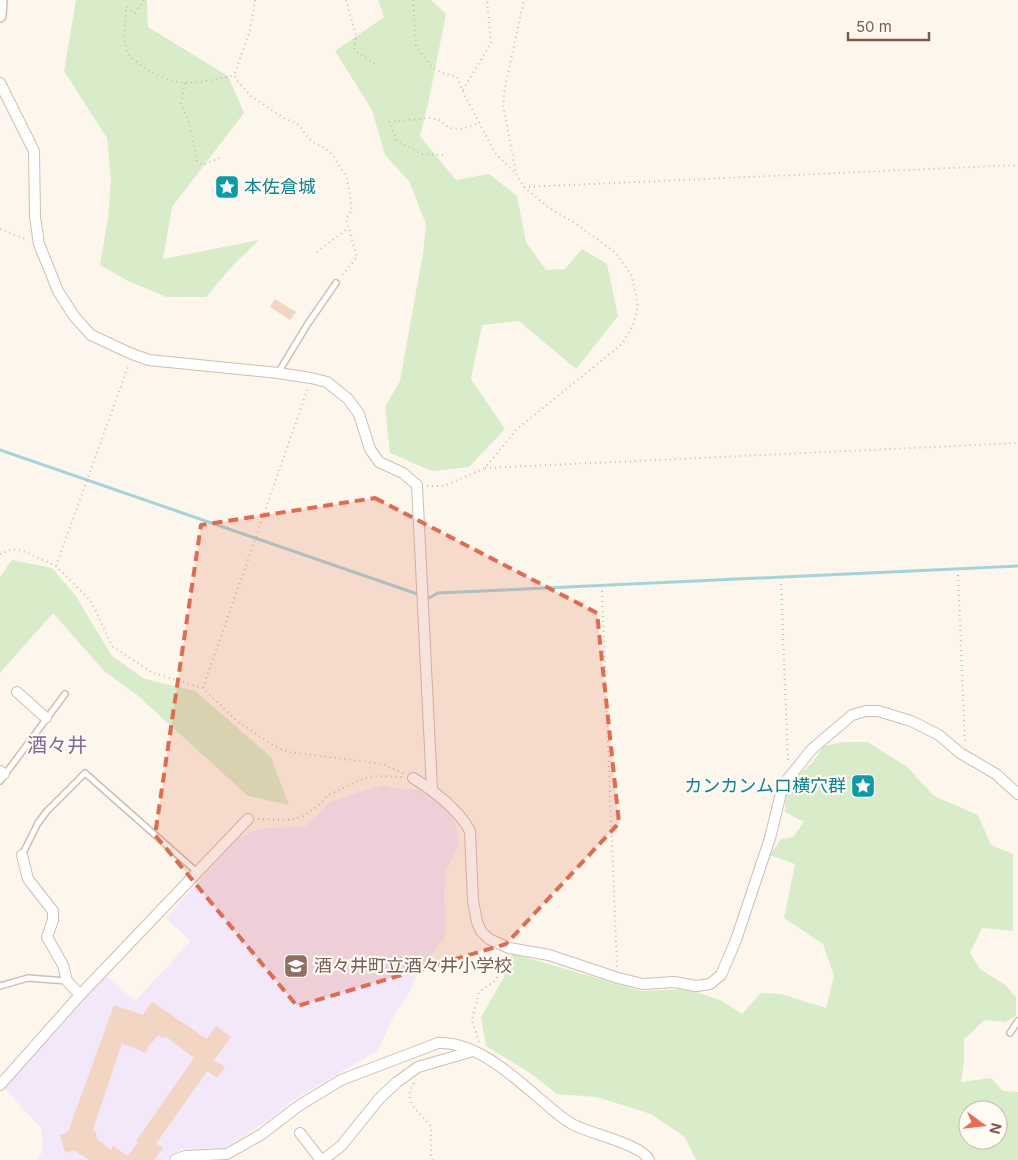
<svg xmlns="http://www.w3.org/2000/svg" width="1018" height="1160" font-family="Inter,'Noto Sans JP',sans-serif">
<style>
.education{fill:#f3e8fa}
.green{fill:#d8ecc9;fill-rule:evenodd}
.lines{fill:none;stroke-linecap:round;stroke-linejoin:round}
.stream{stroke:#a5d3da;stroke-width:3}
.building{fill:#f3d5c3;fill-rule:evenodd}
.service-casing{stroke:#d1beb0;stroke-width:8}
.minor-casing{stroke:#d1beb0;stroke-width:12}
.tertiary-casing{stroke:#d1beb0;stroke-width:14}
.path{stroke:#d9b8a5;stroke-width:2;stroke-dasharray:1 4;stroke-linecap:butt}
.service{stroke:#fff;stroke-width:5}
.minor{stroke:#fff;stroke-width:10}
.tertiary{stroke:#fff;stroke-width:11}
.marked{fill:#dc6d51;fill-opacity:0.2;stroke:#dc6d51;stroke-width:4;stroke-dasharray:10 6;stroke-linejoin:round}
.labels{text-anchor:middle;stroke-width:4.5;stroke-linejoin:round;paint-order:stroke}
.culture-label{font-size:18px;fill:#0d838f;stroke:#fffaf3;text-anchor:start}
.education-label{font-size:18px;fill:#785e54;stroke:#fffaf3;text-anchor:start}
.quarter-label{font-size:20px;fill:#846695;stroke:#fffaf3}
</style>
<rect width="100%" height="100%" fill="#fdf6ec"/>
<!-- education -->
<polygon class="education" points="383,785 393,788 418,790 433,796 452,815 457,830 459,843 446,871 444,893 446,935 417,974 410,991 394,1016 378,1050 290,1102 269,1120 224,1148 181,1149 165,1160 37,1160 41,1154 43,1143 41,1128 4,1088 106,976 135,1001 191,941 166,918 238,838 259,829 306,826 330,802"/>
<!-- green -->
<g class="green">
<polygon points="76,0 147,0 148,27 228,76 244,113 172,207 163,259 259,240 233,265 206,297 167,297 130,282 100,265 108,218 111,178 107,138 64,71"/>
<polygon points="378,0 431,0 446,14 428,104 420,136 456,180 489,174 517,196 526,242 546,270 565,269 582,249 607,264 618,316 576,369 519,321 482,325 471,379 505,429 469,467 432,471 390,453 385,407 400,381 423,253 426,224 409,181 385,155 372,110 335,51 384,17"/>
<polygon points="12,560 52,568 75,595 112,656 145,679 195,691 271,757 289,805 248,796 137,695 104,671 53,613 0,673 0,577"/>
<path d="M843,742H868L907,767L934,796L978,815L991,845L1013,854V931L982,928L970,953L981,970L1004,984L1016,997V1016L1005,1022L985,1020L964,1039V1061L961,1082L991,1078L1003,1091L1018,1092V1160H696L685,1137L651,1114L597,1097L557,1094L530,1073L486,1046L481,1017L504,977L509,958L514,954L641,991L687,989L720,1000L742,1014L761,993L781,994L826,1008L834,976L823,944L784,918L795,864L770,855L781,839L793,837L804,822L785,812L786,794L792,781L812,763L824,746ZM968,1110H998V1140H968Z"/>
</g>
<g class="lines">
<!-- stream -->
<polyline class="stream" points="0,450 429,598 438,593 1018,566"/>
</g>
<!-- building -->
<g class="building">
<polygon points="275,299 296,312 290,320 270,307"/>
<path d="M152,1002L207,1039L216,1026L231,1037L214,1060L225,1067L217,1078L207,1071L156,1144L163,1148L154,1160H89L74,1150L65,1153L60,1135L68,1132L114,1005L143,1015ZM158,1035L162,1038L165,1036L194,1058L136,1141L138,1142L128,1156L113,1146L111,1150L97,1139L96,1133L93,1129L122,1044L138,1049L143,1053L146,1052L149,1046Z"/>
</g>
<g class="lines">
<defs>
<g id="service">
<polyline points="278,373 307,325 336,283"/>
<polyline points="0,781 65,694"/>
<polyline points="22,855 38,823 47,811 85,773 197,872"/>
<polyline points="0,986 28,978 67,981"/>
<polyline points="1010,1033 1018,1021"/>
</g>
<g id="minor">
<polyline points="0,83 34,151 35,217 39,244 58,291 74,316 91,335 132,354 149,360 278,373 311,378 327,382 348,399 359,414 370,449 379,462 403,473 417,485 432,789"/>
<polyline points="17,692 46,718"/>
<polyline points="0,771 4,774"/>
<path d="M413,778C433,790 459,810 470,831L473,901L477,922L481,931L489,939L509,948L549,955L618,978L643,984L674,982L696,986L710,984L721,975L736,940L770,838L783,785L812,749L852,715L866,711H878L911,721L939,735L960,753L996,774L1018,794"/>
<polyline points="22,855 28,879 53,911 53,920 47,937 63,965 67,981 80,995"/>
<polyline points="0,1085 80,995 248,819"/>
<polyline points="300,1133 321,1160"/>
<path d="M175,1160L185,1156L227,1154L262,1134L297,1107L341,1080L438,1043C478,1041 517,1080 546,1104C555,1112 564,1120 574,1125C591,1134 641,1144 649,1160"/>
<polyline points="323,1160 341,1146 379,1099 397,1082 418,1067 473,1051"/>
</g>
<polyline id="tertiary" points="0,16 1,0"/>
</defs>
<!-- service casing -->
<use href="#service" class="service-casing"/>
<!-- minor casing -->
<use href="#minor" class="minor-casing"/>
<!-- tertiary casing -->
<use href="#tertiary" class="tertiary-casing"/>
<!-- path -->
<g class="path">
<path d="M144,0L135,13L126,7C126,20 121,46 130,56C133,60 139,63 142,66C175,89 199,84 234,75"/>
<polyline points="255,0 250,31 234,75 239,83 251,96 285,119 297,123 312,142 325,148 332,154 347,178 352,210 346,219 357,257 340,278"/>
<polyline points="346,0 356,35 354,50 377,65"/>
<polyline points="413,0 416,46 432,67 442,73 457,77 463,92 495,153 516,174"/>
<polyline points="185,83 181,103 190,125 197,161 203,165 222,157"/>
<polyline points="463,90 491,43 487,0"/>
<polyline points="443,155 422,154 397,141 389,122 430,118 440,120 449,128 461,129 480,123"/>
<polyline points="524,187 1018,165"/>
<polyline points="0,229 28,240"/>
<polyline points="317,252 347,229"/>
<polyline points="485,468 1018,443"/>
<polyline points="427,486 444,486 485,468 517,429 622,344 633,325 638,307 632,276 616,253 575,223 549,208 524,187 516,174 503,104 505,87 524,0"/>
<polyline points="0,554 13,549 23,551 56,566 91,601 112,646 153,673 203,688 237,721 274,746 289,752 383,764 405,774"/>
<polyline points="56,566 129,364"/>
<polyline points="958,575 965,743"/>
<polyline points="781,584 788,761"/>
<polyline points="602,591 617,968"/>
<polyline points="203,688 308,388"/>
<polyline points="258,819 290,820 303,816 318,806 328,795 365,778 382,776 403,777"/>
<polyline points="479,1042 472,1020 479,992 496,980 505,957"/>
<path d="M414,1083C401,1103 420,1111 431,1127V1156L433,1160"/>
</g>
<!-- service -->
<use href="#service" class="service"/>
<!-- minor -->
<use href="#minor" class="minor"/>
<!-- tertiary -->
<use href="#tertiary" class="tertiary"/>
</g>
<!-- marked area -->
<path class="marked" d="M375,498L597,613L619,823L506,944L297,1006L155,835L201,525Z"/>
<!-- icons -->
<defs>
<symbol id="sight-square" viewBox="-11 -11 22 22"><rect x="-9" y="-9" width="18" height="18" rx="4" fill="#0f9aa8" stroke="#fffaf3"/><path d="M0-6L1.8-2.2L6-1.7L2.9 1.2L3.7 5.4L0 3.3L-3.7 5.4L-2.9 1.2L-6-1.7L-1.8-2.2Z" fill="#fff"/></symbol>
<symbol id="school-square" viewBox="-11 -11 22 22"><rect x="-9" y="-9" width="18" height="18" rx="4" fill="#8d6e63" stroke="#fffaf3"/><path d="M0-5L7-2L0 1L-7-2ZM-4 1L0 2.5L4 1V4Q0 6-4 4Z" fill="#fff"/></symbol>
</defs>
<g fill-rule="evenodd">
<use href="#sight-square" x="213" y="173" width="28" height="28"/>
<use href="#sight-square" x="849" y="772" width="28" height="28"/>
<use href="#school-square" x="282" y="952" width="28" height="28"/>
</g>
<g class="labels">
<!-- culture labels -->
<g class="culture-label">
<text x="244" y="193">本佐倉城</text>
<text x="846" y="792" text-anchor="end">カンカンムロ横穴群</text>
</g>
<!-- education labels -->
<g class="education-label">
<text x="314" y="972">酒々井町立酒々井小学校</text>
</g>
<!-- quarter labels -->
<g class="quarter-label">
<text x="57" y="752">酒々井</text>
</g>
</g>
<!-- north arrow -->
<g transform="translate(983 1125) rotate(105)"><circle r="24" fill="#fffaf3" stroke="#cabbb1"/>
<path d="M0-4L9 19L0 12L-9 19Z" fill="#e76f51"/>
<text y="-8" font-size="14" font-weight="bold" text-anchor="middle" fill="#7a5c4d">N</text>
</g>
<!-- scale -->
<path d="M848 32v8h81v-8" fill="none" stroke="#7a5c4d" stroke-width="2.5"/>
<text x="856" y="32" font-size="15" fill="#7a5c4d" stroke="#fffaf3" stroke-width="4" paint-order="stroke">50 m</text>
</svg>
